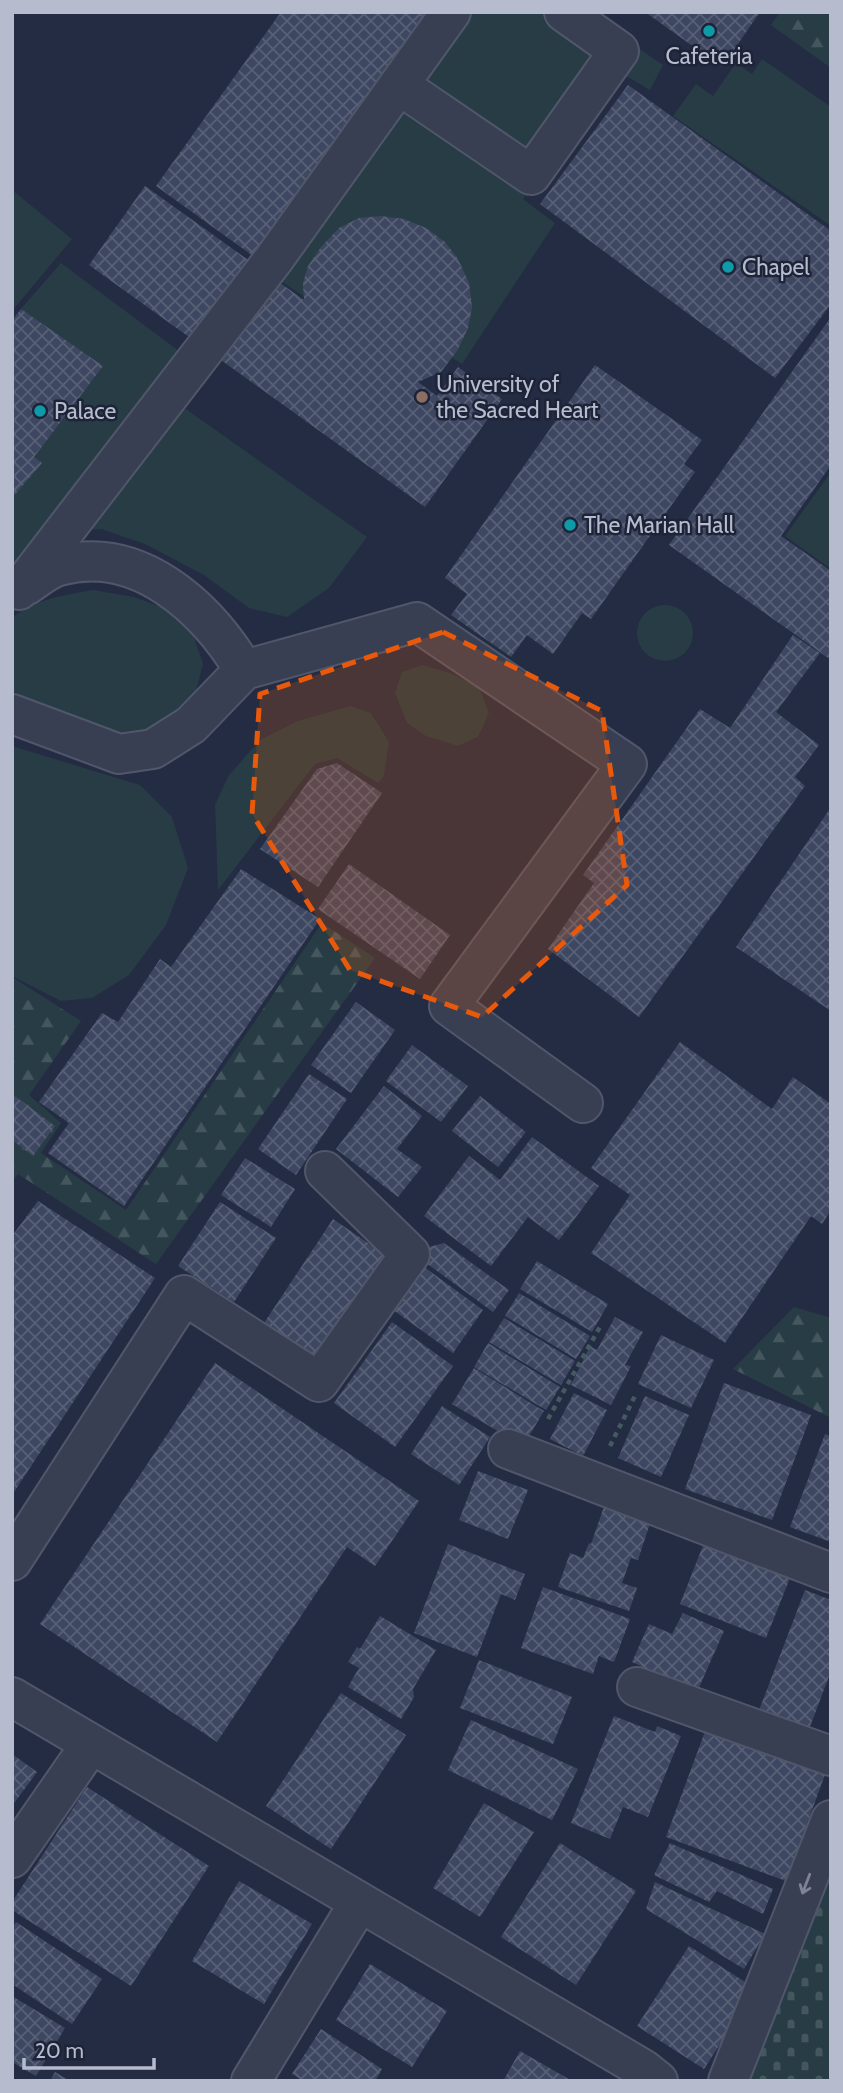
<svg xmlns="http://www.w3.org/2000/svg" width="843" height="2093" font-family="Cabin,sans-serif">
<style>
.forest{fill:url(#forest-firs)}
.cemetery{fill:url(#cemetery-stones)}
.garden{fill:#273c44}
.building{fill:url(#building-cross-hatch)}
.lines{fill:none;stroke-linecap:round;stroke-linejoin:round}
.minor-casing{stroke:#51576a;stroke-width:42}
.path{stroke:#455961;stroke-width:4.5;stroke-dasharray:5 5;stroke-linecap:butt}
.minor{stroke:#393f53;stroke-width:38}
.oneway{stroke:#7e8396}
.marked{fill:#e8590c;fill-opacity:0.2;stroke:#e8590c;stroke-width:5;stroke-dasharray:14 9;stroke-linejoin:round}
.culture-dot{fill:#0f9aa8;stroke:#1e2438;stroke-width:2.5}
.education-dot{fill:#8d6e63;stroke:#1e2438;stroke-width:2.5}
.labels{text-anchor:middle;stroke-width:5;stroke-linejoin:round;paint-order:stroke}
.poi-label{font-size:23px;fill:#b6bbcd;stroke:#1e2438;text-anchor:start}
</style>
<defs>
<pattern id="forest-firs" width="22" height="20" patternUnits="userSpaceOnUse" patternTransform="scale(1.75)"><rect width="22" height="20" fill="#273c44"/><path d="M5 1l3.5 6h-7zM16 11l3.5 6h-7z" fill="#44565e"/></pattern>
<pattern id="cemetery-stones" width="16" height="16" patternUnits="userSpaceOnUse" patternTransform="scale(1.75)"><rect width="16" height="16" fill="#273c44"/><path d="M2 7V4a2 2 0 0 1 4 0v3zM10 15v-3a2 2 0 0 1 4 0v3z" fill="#44565e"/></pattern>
<pattern id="building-cross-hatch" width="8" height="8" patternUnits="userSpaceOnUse" patternTransform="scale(1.75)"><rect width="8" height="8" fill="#3e4761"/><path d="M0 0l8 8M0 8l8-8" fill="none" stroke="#586076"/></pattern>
</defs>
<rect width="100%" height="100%" fill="#242c43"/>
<!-- forest -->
<g class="forest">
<polygon points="780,12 831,12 831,68 771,25"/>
<polygon points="322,923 375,958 156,1264 18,1174 12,1181 12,977 81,1021 29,1095 61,1123 41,1153 126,1210"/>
<polygon points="794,1307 831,1318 831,1418 733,1369"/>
</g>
<!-- cemetery -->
<polygon class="cemetery" points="831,1872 831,2081 749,2081"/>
<!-- garden -->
<g class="garden">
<polygon points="470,12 585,12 663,65 650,90 616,70 523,199 555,223 462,364 441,351 422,376 275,277"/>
<polygon points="762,59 831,107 831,226 673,116 696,84 713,96 736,63 752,74"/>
<polygon points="12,190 72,239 12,311"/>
<polygon points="61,263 207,372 183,407 367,537 329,588 287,617 249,608 204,575 145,544 101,529 61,531 12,576 12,319"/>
<polygon points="831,472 831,569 785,536"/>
<path d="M93,590L134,597L164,608L192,631L203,664L196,691L178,714L146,732L123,735L12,692V618C35,599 65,595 93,590Z"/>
<circle cx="665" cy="633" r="28"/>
<polygon points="423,665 450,673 479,687 489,713 478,737 458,746 426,736 407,723 395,693 402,672"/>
<polygon points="350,706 371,713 389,742 384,776 378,783 337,758 315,764 218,890 215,805 229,775 260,740 298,721"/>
<polygon points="12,746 140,785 172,817 188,868 166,925 129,975 92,998 61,1001 12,976"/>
</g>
<!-- building -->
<g class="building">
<polygon points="281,12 439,12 260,261 156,186"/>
<polygon points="645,12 760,12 722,67"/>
<polygon points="628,85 831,231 831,304 775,378 540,204"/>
<polygon points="145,186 304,300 303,283 308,266 321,247 339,228 359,218 381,216 404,219 426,228 445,242 458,259 469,283 472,307 468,328 457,351 441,372 418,382 437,396 458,367 502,399 425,507 89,265"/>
<polygon points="21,309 103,366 34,457 42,463 12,498 12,321"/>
<polygon points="831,317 831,465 781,536 831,571 831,660 669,545"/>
<polygon points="595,365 702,440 684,464 695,472 591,619 582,613 553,654 527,635 511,657 451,615 467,594 445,578"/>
<polygon points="793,635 820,653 776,712 819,745 795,777 805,786 639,1017 548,949 594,883 583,875 700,709 730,728"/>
<polygon points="337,763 382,793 318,887 260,849 317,769"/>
<polygon points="831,807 831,1011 736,947"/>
<polygon points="349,864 450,935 420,979 318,909"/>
<polygon points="241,869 320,919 124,1206 48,1153 69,1123 39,1102 102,1013 118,1022 160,959 171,967"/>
<polygon points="356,1002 395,1030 351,1093 311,1065"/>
<polygon points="680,1042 772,1109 793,1077 831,1104 831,1210 822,1224 811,1216 725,1343 591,1253 630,1195 591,1168"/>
<polygon points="412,1045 468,1086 441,1122 386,1081"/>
<polygon points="309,1074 347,1099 296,1175 258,1149"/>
<polygon points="384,1086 422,1116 397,1149 422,1167 398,1197 336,1149"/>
<polygon points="12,1094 55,1126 33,1156 12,1140"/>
<polygon points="480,1096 526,1132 498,1167 452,1131"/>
<polygon points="532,1137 599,1186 559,1240 528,1217 491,1266 424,1216 469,1156 500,1180"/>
<polygon points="245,1158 295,1189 271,1227 221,1195"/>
<polygon points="38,1201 155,1278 12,1495 12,1236"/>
<polygon points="220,1202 276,1238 234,1302 178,1266"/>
<polygon points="333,1219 384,1254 313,1360 262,1326"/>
<polygon points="444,1243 509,1290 493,1312 418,1257 425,1248"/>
<polygon points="537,1261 608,1304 592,1332 520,1289"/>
<polygon points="420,1264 483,1310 453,1353 389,1307"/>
<polygon points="519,1293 590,1336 576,1359 505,1316"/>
<polygon points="615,1317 643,1332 625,1365 631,1366 611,1405 571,1385 590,1346 597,1350"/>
<polygon points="504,1318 575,1361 561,1385 489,1342"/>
<polygon points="392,1322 453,1366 395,1447 334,1403"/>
<polygon points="661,1335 714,1360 691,1408 638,1384"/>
<polygon points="488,1343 560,1387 546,1410 474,1367"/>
<polygon points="215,1363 419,1501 375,1566 347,1547 217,1742 40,1624"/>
<polygon points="474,1368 544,1411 523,1446 452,1404"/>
<polygon points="724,1383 811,1415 772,1520 685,1489"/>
<polygon points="574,1393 607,1410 583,1456 550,1439"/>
<polygon points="645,1396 689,1415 661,1477 618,1458"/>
<polygon points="442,1406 490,1437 459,1485 411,1454"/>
<polygon points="825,1434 831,1436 831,1542 790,1527"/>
<polygon points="478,1471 528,1490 508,1539 459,1520"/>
<polygon points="607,1498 653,1514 638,1560 631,1558 622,1583 637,1588 629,1611 558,1587 570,1553 583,1558 589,1543 591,1544"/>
<polygon points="706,1538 792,1573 766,1638 680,1604"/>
<polygon points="448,1544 525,1574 515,1600 501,1594 477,1657 414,1633"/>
<polygon points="543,1587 630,1619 614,1662 599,1656 593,1674 521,1648"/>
<polygon points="805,1590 831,1600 831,1671 808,1732 758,1713"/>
<polygon points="683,1613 724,1631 697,1692 632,1662 649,1624 672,1634"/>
<polygon points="380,1616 436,1650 413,1689 414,1697 401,1719 348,1687 359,1668 348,1662 357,1647 360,1649"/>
<polygon points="479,1660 572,1697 553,1744 460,1708"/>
<polygon points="341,1693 406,1735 331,1849 266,1806"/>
<polygon points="614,1716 655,1732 657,1726 681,1736 648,1817 623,1807 610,1839 571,1823"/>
<polygon points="471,1720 578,1769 552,1820 448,1770"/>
<polygon points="707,1726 827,1769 786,1881 666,1837"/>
<polygon points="12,1754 37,1772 12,1806"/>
<polygon points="87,1787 209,1866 131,1986 12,1910 12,1902"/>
<polygon points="484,1803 534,1832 480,1917 433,1888"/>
<polygon points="560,1843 636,1891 576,1985 501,1937"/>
<polygon points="670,1843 773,1889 763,1914 717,1891 709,1902 654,1875"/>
<polygon points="239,1881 312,1924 264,2004 192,1961"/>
<polygon points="655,1882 765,1934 744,1969 646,1909"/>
<polygon points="16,1922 102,1979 72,2024 12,1984 12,1928"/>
<polygon points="689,1946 756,1989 704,2069 637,2026"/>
<polygon points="370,1964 447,2011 412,2067 336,2020"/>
<polygon points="12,1996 65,2028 36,2076 12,2062"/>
<polygon points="321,2029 382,2069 375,2081 303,2081 292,2074"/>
<polygon points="520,2051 572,2081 503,2081"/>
<polygon points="55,2072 70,2081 50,2081"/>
</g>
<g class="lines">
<defs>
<g id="minor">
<polyline points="399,85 531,175 619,51 564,12"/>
<path d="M27,585C36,579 48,569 59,566C138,544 206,607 244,670"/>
<polyline points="19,590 274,259 451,12"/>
<polyline points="12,714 119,754 153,749 191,725 244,670 417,622 627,764 449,1006 583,1103"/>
<polyline points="508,1449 831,1573"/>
<polyline points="12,1561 184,1295 319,1382 410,1254 325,1171"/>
<polyline points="637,1687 831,1756"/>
<polyline points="12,1697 643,2069 658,2081"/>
<polyline points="12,1858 91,1744"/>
<polyline points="251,2081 359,1903"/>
<polyline points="728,2081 831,1820"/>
</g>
</defs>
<!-- minor casing -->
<use href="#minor" class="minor-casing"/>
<!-- path -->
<g class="path">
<polyline points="548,1419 601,1325"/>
<polyline points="610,1446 635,1396"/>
</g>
<!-- minor -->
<use href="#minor" class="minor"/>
</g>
<!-- one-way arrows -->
<defs><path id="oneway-shaft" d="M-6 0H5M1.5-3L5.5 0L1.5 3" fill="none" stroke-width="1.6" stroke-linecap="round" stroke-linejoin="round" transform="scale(1.75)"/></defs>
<use class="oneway" href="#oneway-shaft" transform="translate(806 1884) rotate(111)"/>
<!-- marked area -->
<path class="marked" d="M443,632L602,711L627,885L482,1017L350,970L252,814L260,694Z"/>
<!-- markers -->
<g class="culture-dot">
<circle cx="709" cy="31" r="7"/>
<circle cx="728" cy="267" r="7"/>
<circle cx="40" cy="411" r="7"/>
<circle cx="570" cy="525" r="7"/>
</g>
<circle class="education-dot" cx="422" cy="397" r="7"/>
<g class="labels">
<!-- poi labels -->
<g class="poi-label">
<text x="709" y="64" text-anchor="middle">Cafeteria</text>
<text x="742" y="275">Chapel</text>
<text x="436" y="392">University of<tspan x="436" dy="26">the Sacred Heart</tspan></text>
<text x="54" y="419">Palace</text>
<text x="584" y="533">The Marian Hall</text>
</g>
</g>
<!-- border -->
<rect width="843" height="2093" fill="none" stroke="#b6bbcd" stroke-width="28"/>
<!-- scale -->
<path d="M24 2058v10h130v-10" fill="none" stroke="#b6bbcd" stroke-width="3.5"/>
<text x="35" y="2058" font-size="21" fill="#b6bbcd" stroke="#1e2438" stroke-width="5" paint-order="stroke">20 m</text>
</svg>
